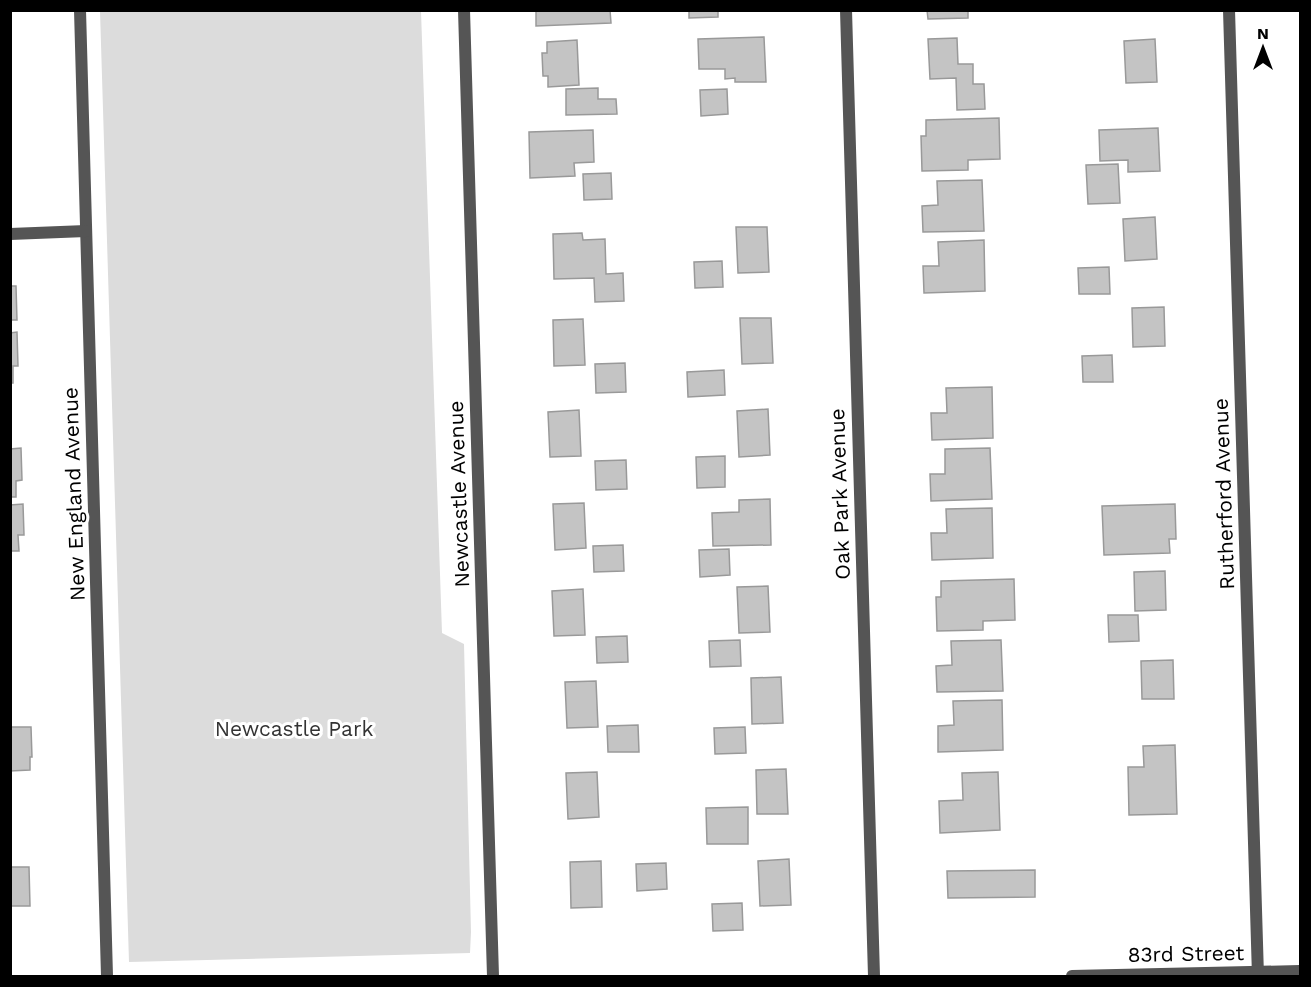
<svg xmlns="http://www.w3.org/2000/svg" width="1311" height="987" font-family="'Work Sans',sans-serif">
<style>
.green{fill:#dcdcdc}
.building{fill:#c4c4c4;stroke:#999;stroke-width:1.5}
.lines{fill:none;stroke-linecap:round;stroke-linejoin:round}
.street{stroke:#555;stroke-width:12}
.labels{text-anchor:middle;stroke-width:6;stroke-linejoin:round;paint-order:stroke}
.street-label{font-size:21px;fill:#000;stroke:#fff}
.park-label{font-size:21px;fill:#333;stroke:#fff}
</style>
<rect width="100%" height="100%" fill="#fff"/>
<!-- green -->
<polygon class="green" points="100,11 421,11 442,633 464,644 471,932 470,953 129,962"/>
<!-- building -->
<g class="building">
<polygon points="536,10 610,10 611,23 536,26"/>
<polygon points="689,10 718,10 718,17 689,18"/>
<polygon points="927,10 968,10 968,18 928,19"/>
<polygon points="764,37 766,82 735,82 735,78 725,79 725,69 699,69 698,39"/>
<polygon points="957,38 958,64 973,64 973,84 984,84 985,109 957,110 956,78 930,79 928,39"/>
<polygon points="1155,39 1157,82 1126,83 1124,41"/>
<polygon points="577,40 579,85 548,87 548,76 543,76 542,53 547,53 547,42"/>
<polygon points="598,88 598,99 616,99 617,114 566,115 566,89"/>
<polygon points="727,89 728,114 701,116 700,90"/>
<polygon points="999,118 1000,159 968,160 968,170 922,171 921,136 926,136 926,120"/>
<polygon points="1158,128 1160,171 1128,172 1128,160 1100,161 1099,130"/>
<polygon points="593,130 594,162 574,163 575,176 530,178 529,132"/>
<polygon points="1118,164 1120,203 1088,204 1086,165"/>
<polygon points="611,173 612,199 584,200 583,174"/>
<polygon points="982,180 984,231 923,232 922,206 938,205 937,181"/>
<polygon points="1155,217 1157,259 1125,261 1123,219"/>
<polygon points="736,227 767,227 769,272 738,273"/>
<polygon points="582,233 583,240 605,239 606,274 623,273 624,301 595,302 594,278 554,279 553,234"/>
<polygon points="984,240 985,291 924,293 923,266 939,266 938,242"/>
<polygon points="722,261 723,287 695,288 694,262"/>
<polygon points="1109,267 1110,294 1079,294 1078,268"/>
<polygon points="10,286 16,286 17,320 10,320"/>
<polygon points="1164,307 1165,346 1133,347 1132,308"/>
<polygon points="740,318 771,318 773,363 742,364"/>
<polygon points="583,319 585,365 554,366 553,320"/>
<polygon points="17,332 18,366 13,366 13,383 10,383 10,333"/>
<polygon points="1112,355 1113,382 1083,382 1082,356"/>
<polygon points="625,363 626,392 596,393 595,364"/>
<polygon points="724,370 725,395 688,397 687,372"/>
<polygon points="992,387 993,438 932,440 931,413 947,413 946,388"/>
<polygon points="768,409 770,455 739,457 737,411"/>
<polygon points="579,410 581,456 550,457 548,412"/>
<polygon points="21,448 22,480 16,481 16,497 10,497 10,449"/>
<polygon points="990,448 992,499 931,501 930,474 945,474 945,449"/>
<polygon points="725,456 725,487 697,488 696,457"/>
<polygon points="626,460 627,489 596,490 595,461"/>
<polygon points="770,499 771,545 713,546 712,513 739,512 739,500"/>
<polygon points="584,503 586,548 555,550 553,504"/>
<polygon points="23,504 24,535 18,535 19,551 10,551 10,505"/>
<polygon points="1175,504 1176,539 1169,539 1170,553 1104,555 1102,506"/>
<polygon points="992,508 993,558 932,560 931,533 947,533 946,509"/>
<polygon points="623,545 624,571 594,572 593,546"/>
<polygon points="729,549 730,575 700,577 699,550"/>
<polygon points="1165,571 1166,610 1135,611 1134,572"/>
<polygon points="1014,579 1015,620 983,621 983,630 937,631 936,597 941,597 941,581"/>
<polygon points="768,586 770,632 739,633 737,587"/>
<polygon points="583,589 585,635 554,636 552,591"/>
<polygon points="1108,615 1138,615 1139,641 1109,642"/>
<polygon points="627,636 628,662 597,663 596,637"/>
<polygon points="740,640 741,666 710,667 709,641"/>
<polygon points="1001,640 1003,691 937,692 936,666 952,665 951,641"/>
<polygon points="1173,660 1174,699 1142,699 1141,661"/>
<polygon points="781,677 783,723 752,724 751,678"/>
<polygon points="596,681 598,727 567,728 565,682"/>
<polygon points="1002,700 1003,750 938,752 938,726 954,725 953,701"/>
<polygon points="638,725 639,752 608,752 607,726"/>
<polygon points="10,727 31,727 32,757 30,757 30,770 10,771"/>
<polygon points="745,727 746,753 715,754 714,728"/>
<polygon points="1175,745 1177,814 1129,815 1128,767 1144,767 1143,746"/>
<polygon points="786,769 788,814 757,814 756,770"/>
<polygon points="597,772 599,817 568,819 566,773"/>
<polygon points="998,772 1000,830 940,833 939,801 963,800 962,773"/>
<polygon points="748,807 748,844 707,844 706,808"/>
<polygon points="789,859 791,905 760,906 758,861"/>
<polygon points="601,861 602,907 571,908 570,862"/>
<polygon points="666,863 667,889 637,891 636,864"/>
<polygon points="10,867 29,867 30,906 10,906"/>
<polygon points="1035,870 1035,897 948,898 947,871"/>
<polygon points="742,903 743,930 713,931 712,904"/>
</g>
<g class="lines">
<!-- street -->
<g class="street">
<polyline points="80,10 107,976"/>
<polyline points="464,10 493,976"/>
<polyline points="846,10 874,976"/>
<polyline points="1229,10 1258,976"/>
<polyline points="10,234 86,231"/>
<polyline points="1072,976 1300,971"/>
</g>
</g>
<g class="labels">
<!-- street labels -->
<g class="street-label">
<text transform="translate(74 494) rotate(-92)" y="7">New England Avenue</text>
<text transform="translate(459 494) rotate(-92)" y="7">Newcastle Avenue</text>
<text transform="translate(840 494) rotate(-92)" y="7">Oak Park Avenue</text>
<text transform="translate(1224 494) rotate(-92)" y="7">Rutherford Avenue</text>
<text transform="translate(1186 954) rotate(-1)" y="7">83rd Street</text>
</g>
<!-- park labels -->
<g class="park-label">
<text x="294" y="736">Newcastle Park</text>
</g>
</g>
<!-- border -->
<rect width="1311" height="987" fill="none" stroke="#000000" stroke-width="24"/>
<!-- north arrow -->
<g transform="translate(1263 48)" stroke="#ffffff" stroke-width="4.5" paint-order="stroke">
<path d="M0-4.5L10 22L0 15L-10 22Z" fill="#000000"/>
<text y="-9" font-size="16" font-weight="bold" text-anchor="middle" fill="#000000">N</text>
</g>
</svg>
